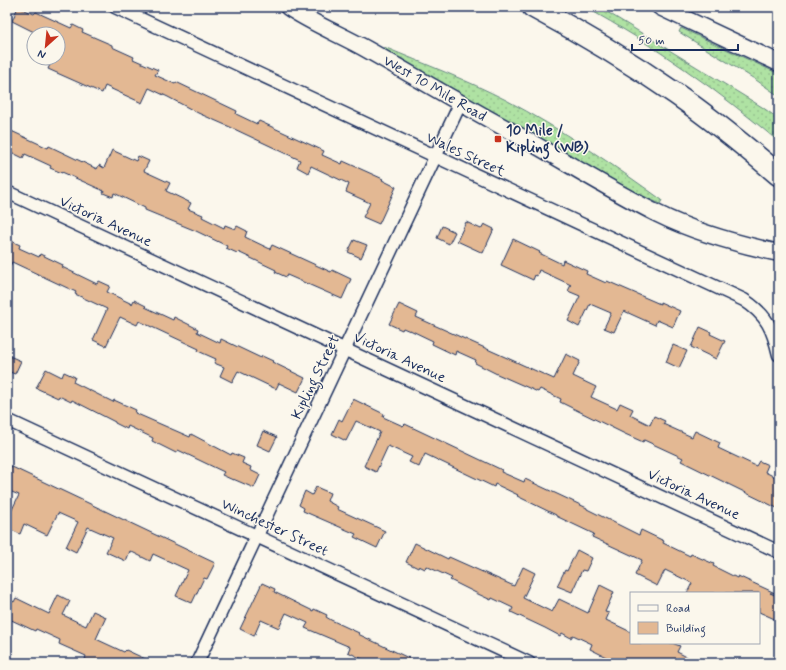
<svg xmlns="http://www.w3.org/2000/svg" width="786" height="670" font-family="Mynerve,sans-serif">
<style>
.grass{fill:url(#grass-dots);stroke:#658880}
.building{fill:#e3b893;stroke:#1b2f5e}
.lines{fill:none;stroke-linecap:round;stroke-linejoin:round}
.street-casing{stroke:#1b2f5e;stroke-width:15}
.secondary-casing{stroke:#1b2f5e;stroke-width:19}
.highway-casing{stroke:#1b2f5e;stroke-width:24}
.street{stroke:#fbf7ec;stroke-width:12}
.secondary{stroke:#fbf7ec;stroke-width:16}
.highway{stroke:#fbf7ec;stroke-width:21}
.poi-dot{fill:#c8321e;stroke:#fbf7ec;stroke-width:1.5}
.labels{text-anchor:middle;stroke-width:3;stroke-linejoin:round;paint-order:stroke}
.street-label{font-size:15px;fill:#1b2f5e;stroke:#fbf7ec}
.poi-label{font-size:15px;font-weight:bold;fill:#1b2f5e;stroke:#fbf7ec;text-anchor:start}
</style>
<defs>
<pattern id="grass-dots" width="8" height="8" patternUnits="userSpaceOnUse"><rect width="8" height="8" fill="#afe2a3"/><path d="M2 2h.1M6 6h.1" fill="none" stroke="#96c28f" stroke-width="1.8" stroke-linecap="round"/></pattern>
</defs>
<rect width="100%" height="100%" fill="#fbf7ec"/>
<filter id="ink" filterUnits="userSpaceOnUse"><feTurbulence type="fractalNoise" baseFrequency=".025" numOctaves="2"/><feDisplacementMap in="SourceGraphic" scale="8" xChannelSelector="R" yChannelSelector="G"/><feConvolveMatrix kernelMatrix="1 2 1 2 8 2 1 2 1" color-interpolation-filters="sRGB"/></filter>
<g filter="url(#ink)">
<!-- grass -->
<g class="grass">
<path d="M585,7H599L762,107L779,119V142C719,91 654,45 585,7Z"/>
<polygon points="681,28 779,74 779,96 756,80 679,32"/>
<path d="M384,47C425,64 467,80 506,100C561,129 612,164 662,200L660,204L633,191L383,50Z"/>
</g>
<!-- building -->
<g class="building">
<polygon points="18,7 34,14 36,12 71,28 73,25 83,30 82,32 112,45 112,47 134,57 133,59 158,70 155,75 175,84 176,82 237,111 236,114 257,124 259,121 324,151 322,155 342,164 343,161 383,179 382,180 396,187 379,224 363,217 370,203 346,192 349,184 311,166 308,173 297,167 300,160 230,127 198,113 168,97 149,88 142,103 105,86 102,93 48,69 53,58 58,58 58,34 38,34 12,21"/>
<polygon points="7,129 48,148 49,146 97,169 99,165 104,168 112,150 136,161 138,156 149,161 144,171 170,183 166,191 191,203 188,209 203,215 202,217 224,228 225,225 235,229 237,226 247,231 245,237 270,249 272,245 331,272 332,270 351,279 342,299 287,275 286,277 275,272 276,270 238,252 237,253 226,248 227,246 196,231 145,210 145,208 114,193 113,197 103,193 104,191 62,172 62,173 50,168 51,166 25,154 23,158 7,150"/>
<polygon points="466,222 481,229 484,224 494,229 483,253 457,241"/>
<polygon points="442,226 455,232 449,244 437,238"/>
<polygon points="7,239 20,245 19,248 39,257 40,254 63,265 62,267 97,284 99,281 110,286 107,292 132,304 134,300 146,306 145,307 173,320 174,317 198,329 197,332 220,343 221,339 261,358 262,356 273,361 272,362 305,378 298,392 279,383 276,389 238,371 232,382 220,376 224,367 214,363 216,359 198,351 199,349 139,321 137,325 120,317 106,346 93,340 107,309 75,294 76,292 12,262 7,273"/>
<polygon points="513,239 540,252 539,253 562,264 563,260 587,271 586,274 606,283 607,281 660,304 660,302 680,311 673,327 657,320 655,325 624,311 614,332 604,328 611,313 590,304 579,327 568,321 580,296 568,291 571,285 539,270 537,276 535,275 533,280 501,265"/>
<polygon points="354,240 367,245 361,258 348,252"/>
<polygon points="399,304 418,313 416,317 554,379 566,354 580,361 573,376 596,387 591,397 617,409 620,403 633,409 630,415 650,425 654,416 665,421 663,424 692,437 695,431 720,443 718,448 756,466 759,461 768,465 765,472 779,479 779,509 681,461 683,458 644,440 643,442 625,434 560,402 561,399 540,389 538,392 497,374 475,363 476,360 456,351 455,355 432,344 433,341 410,330 410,331 403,328 402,330 389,324"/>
<polygon points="700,327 711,332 710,334 725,341 716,359 691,347"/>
<polygon points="673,345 687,351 679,368 666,362"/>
<polygon points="7,355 21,361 15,374 7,371"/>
<polygon points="46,369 62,377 64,372 75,377 73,382 113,402 114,400 136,410 135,413 190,437 191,434 231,455 232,453 244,458 242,463 251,467 250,470 260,475 254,488 233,479 233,480 222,475 224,472 178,450 176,453 152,441 153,438 128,426 127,429 115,423 115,422 72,400 71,402 59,396 58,398 36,388"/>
<polygon points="353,399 384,414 383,417 403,426 405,424 502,470 501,472 524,482 525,479 587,508 587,509 639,535 641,530 664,541 663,543 690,556 691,554 714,564 713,566 737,578 738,576 775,593 770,593 779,597 779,621 759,612 759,593 687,593 692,583 665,570 657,586 635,575 642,560 592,537 594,534 556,516 556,515 517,496 518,495 495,484 494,487 425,454 419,467 409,462 412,457 388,446 376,472 364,466 380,432 356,421 346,441 332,434 339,419 342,421"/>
<polygon points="263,431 277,437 270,451 257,445"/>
<polygon points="10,466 215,563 207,579 204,578 192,603 176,596 188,570 153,554 150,561 130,551 126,561 106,552 113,538 88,527 76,552 66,547 78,522 58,513 47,535 24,524 20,534 7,528 7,520 19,495 7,490 7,472"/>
<polygon points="316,487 330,493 327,501 338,507 337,509 385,531 377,548 354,537 356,534 303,511 304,508 299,505 305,491 312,495"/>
<polygon points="415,543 448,559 449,557 514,586 523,567 535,573 523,598 552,612 559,599 588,613 600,585 614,592 605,612 609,613 606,620 631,632 631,643 672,643 680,646 677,652 699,663 618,663 590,649 592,644 573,635 571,638 562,633 560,636 545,628 511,612 513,608 492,598 491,600 478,594 450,580 452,578 426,566 425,569 419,566 418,568 406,562"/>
<polygon points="577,550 592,558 586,571 582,570 572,592 557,586 565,570 567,571"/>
<polygon points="262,583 275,589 274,592 313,611 314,609 327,615 326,617 331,620 359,633 358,634 419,663 370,663 348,652 350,647 305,628 308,623 286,613 279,628 261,620 254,636 240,629"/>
<polygon points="58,595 70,601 63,615 86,626 93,611 106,617 96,639 124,652 126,650 154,663 93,663 85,659 86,656 59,644 60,640 36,629 35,631 7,618 7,598 14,602 16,598 49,614"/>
</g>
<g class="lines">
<defs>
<g id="street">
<path d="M115,7L744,300C767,315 773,329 779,355"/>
<polyline points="7,192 779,552"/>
<polyline points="7,420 529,663"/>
<polyline points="7,662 8,663"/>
<polyline points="197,663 460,104"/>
</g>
<g id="secondary">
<path d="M288,7C313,24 342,35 368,50C414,76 459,103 505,128C557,156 606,188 658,214C696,233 738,244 779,253"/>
<polyline points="660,7 779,63"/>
</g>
<path id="highway" d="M533,7C582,33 630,62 676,94C712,119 746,147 779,175"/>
</defs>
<!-- street casing -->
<use href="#street" class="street-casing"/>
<!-- secondary casing -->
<use href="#secondary" class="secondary-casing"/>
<!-- highway casing -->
<use href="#highway" class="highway-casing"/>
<!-- street -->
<use href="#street" class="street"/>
<!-- secondary -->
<use href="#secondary" class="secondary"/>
<!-- highway -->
<use href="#highway" class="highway"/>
</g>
</g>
<!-- markers -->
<rect class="poi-dot" x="494" y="135" width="8" height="8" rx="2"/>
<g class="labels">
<!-- street labels -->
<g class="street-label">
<text transform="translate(435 88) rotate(30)" y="5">West 10 Mile Road</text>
<text transform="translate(466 154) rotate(25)" y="5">Wales Street</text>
<text transform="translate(106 221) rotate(25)" y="5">Victoria Avenue</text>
<text transform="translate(400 357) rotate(25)" y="5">Victoria Avenue</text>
<text transform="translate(315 377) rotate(-64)" y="5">Kipling Street</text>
<text transform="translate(694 494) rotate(25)" y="5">Victoria Avenue</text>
<text transform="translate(275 527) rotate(25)" y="5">Winchester Street</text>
</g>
<!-- poi labels -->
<g class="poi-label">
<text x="506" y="135">10 Mile /<tspan x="506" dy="17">Kipling (WB)</tspan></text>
</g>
</g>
<!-- margin -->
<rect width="786" height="670" fill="none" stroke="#fbf7ec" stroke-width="24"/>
<rect x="12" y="12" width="762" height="646" fill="none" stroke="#1b2f5e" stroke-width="1.5" filter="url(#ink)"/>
<!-- legend -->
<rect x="630" y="592" width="130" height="52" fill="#fbf7ec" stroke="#a1a7b3"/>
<rect x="638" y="605" width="20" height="6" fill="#fbf7ec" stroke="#a1a7b3"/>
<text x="666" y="612" font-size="12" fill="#1b2f5e">Road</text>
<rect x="638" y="622" width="20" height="12" fill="#e3b893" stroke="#a1a7b3"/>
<text x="666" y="632" font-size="12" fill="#1b2f5e">Building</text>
<!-- north arrow -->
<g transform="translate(46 46) rotate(207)"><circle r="19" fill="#fbf7ec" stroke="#a1a7b3"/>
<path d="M0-3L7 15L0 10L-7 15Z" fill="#c8321e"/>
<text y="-6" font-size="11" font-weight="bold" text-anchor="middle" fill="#1b2f5e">N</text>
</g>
<!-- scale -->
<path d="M632 44v6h106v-6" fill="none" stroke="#1b2f5e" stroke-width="2"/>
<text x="638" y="44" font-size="12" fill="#1b2f5e" stroke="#fbf7ec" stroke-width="3" paint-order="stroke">50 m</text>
</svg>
